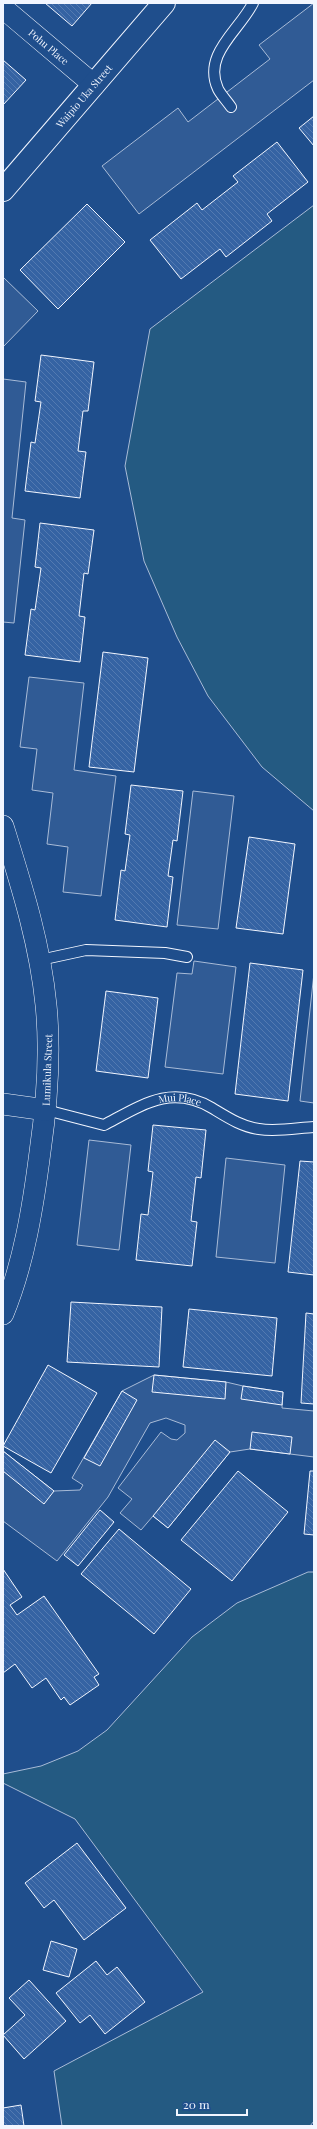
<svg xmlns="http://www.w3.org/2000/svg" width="317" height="2129" font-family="'Playfair Display',serif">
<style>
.grass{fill:#245a82;stroke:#a8bbd7}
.parking{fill:#305b95;stroke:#a8bbd7}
.building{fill:url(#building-back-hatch);stroke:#f2f6ff}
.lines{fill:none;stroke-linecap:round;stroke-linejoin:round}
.lane-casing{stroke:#f2f6ff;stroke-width:12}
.street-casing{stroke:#f2f6ff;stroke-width:22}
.secondary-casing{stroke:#f2f6ff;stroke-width:24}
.lane{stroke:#1f4e8c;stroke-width:10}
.street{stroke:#1f4e8c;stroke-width:21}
.secondary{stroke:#1f4e8c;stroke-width:22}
.labels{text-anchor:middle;stroke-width:3;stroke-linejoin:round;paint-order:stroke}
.street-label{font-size:10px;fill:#f2f6ff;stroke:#1f4e8c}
</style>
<defs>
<pattern id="building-back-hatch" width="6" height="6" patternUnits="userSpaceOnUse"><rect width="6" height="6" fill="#3563a3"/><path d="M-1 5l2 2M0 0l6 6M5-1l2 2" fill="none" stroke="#537ab1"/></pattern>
</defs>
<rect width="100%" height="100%" fill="#1f4e8c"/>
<!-- grass -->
<g class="grass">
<polygon points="314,205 314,811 262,767 208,696 177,637 144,561 125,466 150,329"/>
<polygon points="308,1572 314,1572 314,2121 310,2126 62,2126 54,2071 203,1992 75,1819 3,1783 3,1774 41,1766 78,1751 107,1730 192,1637 237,1603"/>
</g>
<!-- parking -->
<g class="parking">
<polygon points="314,3 314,80 139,214 102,166 178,108 188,122 270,59 259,45"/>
<polygon points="3,277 38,311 3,347"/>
<polygon points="3,379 26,382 12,518 25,520 14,623 3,622"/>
<polygon points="29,677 84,683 74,770 116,776 101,896 63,892 68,847 47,844 53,793 32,790 37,749 20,747"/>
<polygon points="193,791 234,796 218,929 177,925"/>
<polygon points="194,961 236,967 223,1074 165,1067 177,973 192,974"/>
<polygon points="314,973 314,1103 300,1101"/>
<polygon points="89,1140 131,1145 119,1250 77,1245"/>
<polygon points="226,1158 285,1165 275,1263 216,1257"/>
<polygon points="154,1375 226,1382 243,1386 283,1392 282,1408 314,1411 314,1457 250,1449 230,1452 168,1528 153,1516 141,1530 120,1513 132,1499 118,1488 161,1432 171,1439 177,1440 185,1433 185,1425 166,1418 150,1423 108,1497 57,1561 3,1521 3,1451 54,1491 80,1490 83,1485 72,1478 122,1391"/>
</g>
<!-- building -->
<g class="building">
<polygon points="45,3 92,3 72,26"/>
<polygon points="3,60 26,80 3,105"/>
<polygon points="314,116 314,146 299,128"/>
<polygon points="277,142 308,182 267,214 272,221 226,257 220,249 181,279 150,240 197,203 202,210 238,182 233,176"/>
<polygon points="87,204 125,242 58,309 20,270"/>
<polygon points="41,355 94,362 88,411 83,411 78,451 86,452 80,498 25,491 31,442 35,443 41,402 35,401"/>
<polygon points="40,523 94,530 88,574 84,573 79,616 85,617 80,662 25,655 31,609 35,610 41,568 35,567"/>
<polygon points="103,652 148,658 134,772 89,767"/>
<polygon points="131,785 183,791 177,841 173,840 168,876 173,877 167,927 115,920 121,870 125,871 130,835 125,834"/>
<polygon points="249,837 295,844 283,934 236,928"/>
<polygon points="250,963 303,970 288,1101 235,1094"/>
<polygon points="106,991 158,998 148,1078 96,1071"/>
<polygon points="153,1125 206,1130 201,1178 196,1177 191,1221 197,1222 192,1266 136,1260 141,1214 148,1215 153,1172 148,1171"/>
<polygon points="300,1161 314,1162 314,1275 288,1272"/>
<polygon points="71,1302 162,1307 159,1367 67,1362"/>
<polygon points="189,1309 277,1318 272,1376 183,1367"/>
<polygon points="306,1313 314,1314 314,1404 301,1403"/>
<polygon points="48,1365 97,1393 51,1473 3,1446"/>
<polygon points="154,1375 226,1382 225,1399 152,1392"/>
<polygon points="243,1386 283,1392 282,1405 241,1399"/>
<polygon points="122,1391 137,1400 100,1466 84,1458"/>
<polygon points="252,1432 292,1437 290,1454 250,1449"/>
<polygon points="215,1440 230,1452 168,1528 153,1516"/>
<polygon points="3,1451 54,1491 44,1504 3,1471"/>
<polygon points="238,1471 288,1512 232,1581 181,1540"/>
<polygon points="310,1471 314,1471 314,1535 304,1534"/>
<polygon points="100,1510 114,1522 78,1566 64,1555"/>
<polygon points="119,1529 191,1589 154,1634 81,1574"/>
<polygon points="3,1569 22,1597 10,1605 17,1615 44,1596 99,1674 94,1677 99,1685 70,1705 64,1697 61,1700 46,1678 32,1688 15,1664 3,1673"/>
<polygon points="77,1843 126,1908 84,1940 54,1900 44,1908 25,1883"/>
<polygon points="51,1941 77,1949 69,1977 43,1970"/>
<polygon points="96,1961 107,1975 117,1967 145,2002 105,2034 90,2015 80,2023 56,1993"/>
<polygon points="29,1980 66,2021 24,2059 3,2035 25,2015 9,1998"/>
<polygon points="21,2105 24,2126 3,2126 3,2108"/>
</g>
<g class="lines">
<defs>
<g id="lane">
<path d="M231,107C227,101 221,95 218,89C202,54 240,30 253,3"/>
<polyline points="40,960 86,950 165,953 187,957"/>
<path id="s1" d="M46,1110L104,1125C142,1105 171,1084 212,1108C227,1117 242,1127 259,1129C276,1132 297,1128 314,1127"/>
</g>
<g id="street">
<path id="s2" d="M3,8L94,85"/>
<path d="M3,826C21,884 40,943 46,1005C51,1054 47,1103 40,1152C33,1207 24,1263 3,1314"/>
<polyline points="3,1104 46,1110"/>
</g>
<g id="secondary">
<path id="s3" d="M3,190L164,3"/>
</g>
</defs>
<!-- lane casing -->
<use href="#lane" class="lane-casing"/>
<!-- street casing -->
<use href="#street" class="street-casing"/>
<!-- secondary casing -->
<use href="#secondary" class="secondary-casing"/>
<!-- lane -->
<use href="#lane" class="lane"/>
<!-- street -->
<use href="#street" class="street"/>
<!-- secondary -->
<use href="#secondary" class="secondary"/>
</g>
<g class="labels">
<!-- street labels -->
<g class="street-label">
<text dy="4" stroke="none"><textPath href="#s2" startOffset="60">Pohu Place</textPath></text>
<text dy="4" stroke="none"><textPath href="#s3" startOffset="124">Waipio Uka Street</textPath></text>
<text transform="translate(47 1070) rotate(-88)" y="4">Lumikula Street</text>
<text dy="4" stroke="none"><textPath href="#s1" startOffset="142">Mui Place</textPath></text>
</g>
</g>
<!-- border -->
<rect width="317" height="2129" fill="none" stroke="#f2f6ff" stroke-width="8"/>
<!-- scale -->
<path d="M177 2109v6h70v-6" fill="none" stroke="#f2f6ff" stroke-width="2"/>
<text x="183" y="2109" font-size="12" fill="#f2f6ff" stroke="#1f4e8c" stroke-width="3" paint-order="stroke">20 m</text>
</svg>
